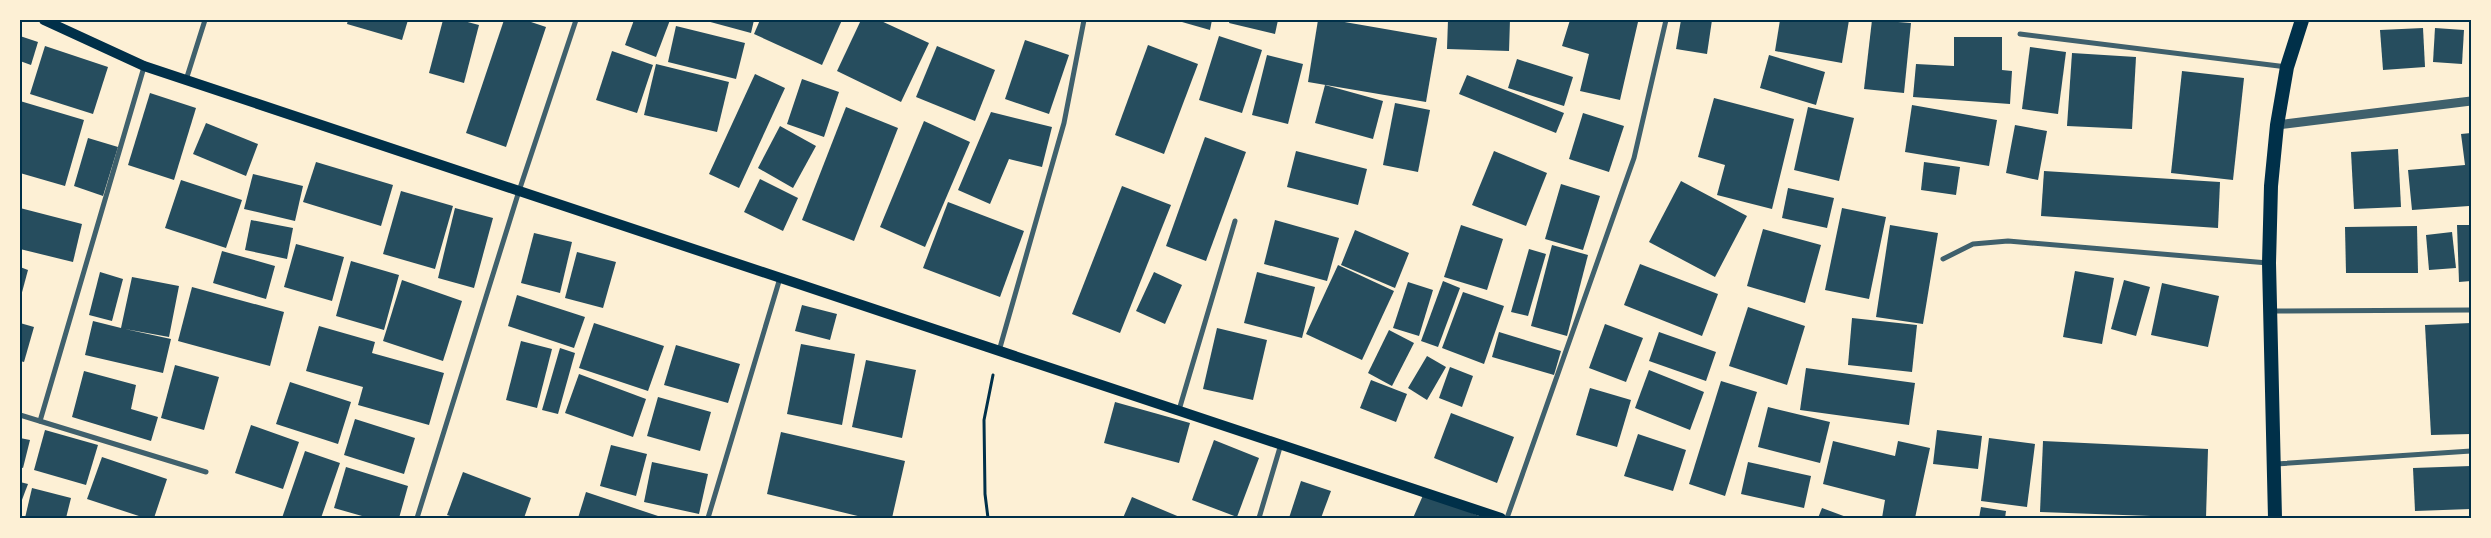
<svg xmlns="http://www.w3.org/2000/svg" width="2491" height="538" font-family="'Noto Sans',sans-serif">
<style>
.building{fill:#264d5e}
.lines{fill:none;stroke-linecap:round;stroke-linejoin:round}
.path{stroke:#003049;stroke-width:3}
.minor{stroke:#3f606c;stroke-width:5}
.tertiary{stroke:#3f606c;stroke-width:9}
.secondary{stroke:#003049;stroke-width:10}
.trunk{stroke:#003049;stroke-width:14}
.neatline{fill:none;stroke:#003049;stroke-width:2}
</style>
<rect width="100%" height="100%" fill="#fdf0d5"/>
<!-- building -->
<g class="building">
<polygon points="348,20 408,20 402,40 347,24"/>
<polygon points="443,20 460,20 479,25 464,83 429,73"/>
<polygon points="504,20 525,20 546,27 506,147 466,133"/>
<polygon points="634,20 670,20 656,57 625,45"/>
<polygon points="703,20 754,20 751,33"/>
<polygon points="760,20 842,20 822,65 754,34"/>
<polygon points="861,20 879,20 929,43 901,102 837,71"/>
<polygon points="1175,20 1212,20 1210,30"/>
<polygon points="1230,20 1278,20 1275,34 1229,23"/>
<polygon points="1318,20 1333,20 1437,38 1426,102 1308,82"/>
<polygon points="1448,20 1510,20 1509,51 1447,49"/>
<polygon points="1570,20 1638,22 1620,100 1580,91 1589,54 1562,46"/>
<polygon points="1681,20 1712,20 1707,54 1676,49"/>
<polygon points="1780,20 1849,20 1842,63 1775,51"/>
<polygon points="1872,20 1911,23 1904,93 1864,89"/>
<polygon points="676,26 745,43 736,79 668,62"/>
<polygon points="2423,28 2425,67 2383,70 2380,30"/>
<polygon points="2435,28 2464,30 2462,64 2433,62"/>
<polygon points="20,36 38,42 31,65 20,61"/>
<polygon points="1219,36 1262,50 1242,113 1199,100"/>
<polygon points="1954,37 2002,37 2002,70 2012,71 2010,104 1913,97 1916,64 1954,66"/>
<polygon points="1025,40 1069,55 1049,114 1005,99"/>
<polygon points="1148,45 1198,64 1164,154 1115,135"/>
<polygon points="45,46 108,67 93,114 30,94"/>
<polygon points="937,46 995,70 975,121 916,97"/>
<polygon points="2030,47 2066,52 2058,114 2022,109"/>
<polygon points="612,51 653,65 637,113 596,100"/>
<polygon points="2072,53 2136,57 2132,129 2067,126"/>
<polygon points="1267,55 1303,64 1288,124 1252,115"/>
<polygon points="1769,55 1825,72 1816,105 1760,88"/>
<polygon points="1517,59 1573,77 1564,106 1508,88"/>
<polygon points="656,64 729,82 717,132 644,115"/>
<polygon points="2182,71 2244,78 2233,180 2171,173"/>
<polygon points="755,74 785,88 739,188 709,174"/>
<polygon points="1467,75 1564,113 1556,133 1459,94"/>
<polygon points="802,79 839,92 824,137 787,124"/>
<polygon points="1325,85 1383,101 1373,139 1315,123"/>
<polygon points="150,93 196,108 174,180 128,165"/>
<polygon points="1714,98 1794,119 1772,209 1717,195 1725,165 1698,157"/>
<polygon points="20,101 84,120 65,186 20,173"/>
<polygon points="1395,103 1430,110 1418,172 1383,165"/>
<polygon points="1912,105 1997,120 1989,166 1905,152"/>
<polygon points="846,107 898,128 854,241 802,220"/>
<polygon points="1808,107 1854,118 1839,181 1794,170"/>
<polygon points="991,112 1052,127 1042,167 1009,159 990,204 958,190"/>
<polygon points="1583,113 1624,126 1609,172 1569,159"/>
<polygon points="924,121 970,142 925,247 880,227"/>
<polygon points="206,123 258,144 246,176 193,154"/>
<polygon points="2015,125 2047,131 2038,180 2006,173"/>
<polygon points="780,126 816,146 793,188 758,168"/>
<polygon points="2471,133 2471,211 2469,206 2412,210 2408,170 2465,165 2461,134"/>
<polygon points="1205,137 1246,152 1206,261 1166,246"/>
<polygon points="88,138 118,147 103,196 74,186"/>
<polygon points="2398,149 2401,207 2354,209 2351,152"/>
<polygon points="1296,151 1367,169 1358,205 1287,187"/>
<polygon points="1494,151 1547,173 1526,226 1472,205"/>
<polygon points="316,162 393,185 381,226 303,202"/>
<polygon points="1924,162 1960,167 1956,195 1921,190"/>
<polygon points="2044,171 2220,182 2218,228 2041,216"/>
<polygon points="253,174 303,186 295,221 244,209"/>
<polygon points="760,179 798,198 783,231 744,212"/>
<polygon points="181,180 242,200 226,248 165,228"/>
<polygon points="1681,181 1747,216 1715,277 1649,242"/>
<polygon points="1561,184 1600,196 1583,250 1545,239"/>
<polygon points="1122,186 1171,205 1120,333 1072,314"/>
<polygon points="1788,188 1834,198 1827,228 1782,218"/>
<polygon points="401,191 453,206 435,269 383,254"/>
<polygon points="948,202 1024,231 1000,297 923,268"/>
<polygon points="20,208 82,224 73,262 20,249"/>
<polygon points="455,208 493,218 474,288 438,278"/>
<polygon points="1842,208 1886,217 1869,299 1825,290"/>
<polygon points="251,220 293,228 287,259 245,250"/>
<polygon points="1275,220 1339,238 1327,281 1264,264"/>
<polygon points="1461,225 1503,239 1487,290 1444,277"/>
<polygon points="1890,225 1938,233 1923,324 1876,317"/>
<polygon points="2457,225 2471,225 2471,281 2459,282"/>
<polygon points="2417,226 2418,273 2346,273 2345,227"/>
<polygon points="1763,229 1821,245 1805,303 1747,286"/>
<polygon points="1355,230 1409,253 1395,288 1341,265"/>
<polygon points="2452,232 2456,268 2429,270 2426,235"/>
<polygon points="534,233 572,242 560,293 521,283"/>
<polygon points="296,244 344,257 332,301 284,287"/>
<polygon points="1552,245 1588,255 1567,336 1531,326"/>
<polygon points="1529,249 1546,254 1528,316 1511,312"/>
<polygon points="222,251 275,266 266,299 213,283"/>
<polygon points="577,252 616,262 603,308 565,298"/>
<polygon points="351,261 399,275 384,330 336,316"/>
<polygon points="1640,264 1718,294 1702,336 1624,305"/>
<polygon points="1338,265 1394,291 1362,360 1306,334"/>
<polygon points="20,267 28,270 21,296 20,296"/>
<polygon points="2075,271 2114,278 2102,344 2063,337"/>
<polygon points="100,272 123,279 112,321 89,315"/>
<polygon points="1154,272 1182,285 1165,324 1136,311"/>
<polygon points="1257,272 1315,287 1302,338 1244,323"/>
<polygon points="132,277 179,286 169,337 125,329 171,339 163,373 85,355 93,321 121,328"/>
<polygon points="402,280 462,301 443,361 383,341"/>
<polygon points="2124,280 2150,287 2136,336 2111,329"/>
<polygon points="1443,281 1460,288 1438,347 1421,341"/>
<polygon points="1408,282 1433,290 1419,336 1393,328"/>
<polygon points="2162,283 2219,296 2208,347 2151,335"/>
<polygon points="192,287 284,312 270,366 178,341"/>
<polygon points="1463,292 1504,306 1484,364 1442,348"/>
<polygon points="517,295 585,317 574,348 508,326"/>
<polygon points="802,305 837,314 830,340 795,331"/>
<polygon points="1748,307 1805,326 1787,385 1729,366"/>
<polygon points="1852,318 1917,325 1912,372 1848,365"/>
<polygon points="20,323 34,327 24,362 20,361"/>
<polygon points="594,323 664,346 648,391 579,368"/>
<polygon points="2471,323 2471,434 2431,435 2425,325"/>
<polygon points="1605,324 1643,338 1626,382 1589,368"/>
<polygon points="319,326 375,342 372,353 444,373 429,425 358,405 363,387 306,371"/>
<polygon points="1217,328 1267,340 1253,400 1203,389"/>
<polygon points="1389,330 1414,343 1392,386 1368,373"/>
<polygon points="1499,332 1561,351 1554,375 1492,357"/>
<polygon points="1659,332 1716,352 1706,381 1649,361"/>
<polygon points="521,341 552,349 537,408 506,400"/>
<polygon points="801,344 855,354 842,425 787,414"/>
<polygon points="676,345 740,364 728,403 664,385"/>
<polygon points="560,348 575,353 558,414 542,410"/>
<polygon points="1427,356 1446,367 1427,400 1408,388"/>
<polygon points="866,360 916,370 902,438 852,427"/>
<polygon points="175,365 219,377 204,430 161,418"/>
<polygon points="1450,367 1473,376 1462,407 1439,398"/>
<polygon points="1806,368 1915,383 1909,425 1800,410"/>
<polygon points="1649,370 1704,392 1690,430 1635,408"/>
<polygon points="84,371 136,385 131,409 158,417 151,441 72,417"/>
<polygon points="579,374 646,399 633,437 565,413"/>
<polygon points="1371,380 1407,394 1396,422 1360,408"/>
<polygon points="1721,381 1757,392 1725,496 1689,484"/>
<polygon points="290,382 351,402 338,444 276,424"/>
<polygon points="1590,388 1631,400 1617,447 1576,435"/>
<polygon points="658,397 711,412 700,451 647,436"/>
<polygon points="1115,402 1190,423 1179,463 1104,443"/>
<polygon points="1768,407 1830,422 1820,463 1758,447"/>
<polygon points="1451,413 1514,437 1497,483 1434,458"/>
<polygon points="355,419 415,438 404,474 344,455"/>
<polygon points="251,425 299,442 283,489 235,473"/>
<polygon points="45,430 98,445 86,485 34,470"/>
<polygon points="1937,430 1982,436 1978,469 1933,464"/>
<polygon points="781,432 905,461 892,518 866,518 767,494"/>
<polygon points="1638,434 1686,450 1673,491 1624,476"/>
<polygon points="20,438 30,440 23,468 20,467"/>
<polygon points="1989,438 2035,444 2027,507 1981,501"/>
<polygon points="1214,440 1259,458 1237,517 1192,500"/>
<polygon points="1833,441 1895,456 1898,441 1930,448 1915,518 1882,518 1885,500 1823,484"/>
<polygon points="2043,441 2208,449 2206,518 2040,512"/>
<polygon points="611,445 647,454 636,496 600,486"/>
<polygon points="305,451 340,463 321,518 282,518"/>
<polygon points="102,457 167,479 154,518 145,518 87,499"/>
<polygon points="652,462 708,474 699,514 644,502"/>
<polygon points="1748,462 1811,476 1804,508 1741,494"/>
<polygon points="2471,466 2471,509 2415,511 2413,468"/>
<polygon points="346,467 408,486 399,518 369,518 334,508"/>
<polygon points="463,472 531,498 524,518 456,518 447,515"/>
<polygon points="1301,481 1331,491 1321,518 1289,518"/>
<polygon points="20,482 28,484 20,505"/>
<polygon points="32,488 71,498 66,518 25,518"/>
<polygon points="586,492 664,518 578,518"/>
<polygon points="1424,493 1484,518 1413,518"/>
<polygon points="1132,497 1182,518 1123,518"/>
<polygon points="1981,507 2006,511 2005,518 1979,518"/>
<polygon points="1822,508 1849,518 1818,518"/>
</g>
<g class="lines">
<!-- path -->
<polyline class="path" points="988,518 985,494 984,420 993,375"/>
<!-- minor -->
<g class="minor">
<polyline points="2020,34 2287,67"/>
<polyline points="186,80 205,20"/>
<polyline points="1943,259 1973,244 2008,241 2268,263"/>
<polyline points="2270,311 2471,310"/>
<polyline points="999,351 1064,123 1084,20"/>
<polyline points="1179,410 1235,221"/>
<polyline points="20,415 206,472"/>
<polyline points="40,421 144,67"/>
<polyline points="2276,464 2471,451"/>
<polyline points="417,518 519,191 576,20"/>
<polyline points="708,518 780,278"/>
<polyline points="1259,518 1281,444"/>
<polyline points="1507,518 1634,158 1666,20"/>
</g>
<!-- tertiary -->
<polyline class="tertiary" points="2277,125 2471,101"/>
<!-- secondary -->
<polyline class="secondary" points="44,20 144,66 1501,518"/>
<!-- trunk -->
<polyline class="trunk" points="2275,518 2269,263 2271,186 2277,125 2287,67 2302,20"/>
</g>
<!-- border -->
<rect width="2491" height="538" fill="none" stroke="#fdf0d5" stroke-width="42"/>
<rect x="21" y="21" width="2449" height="496" class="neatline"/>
</svg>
